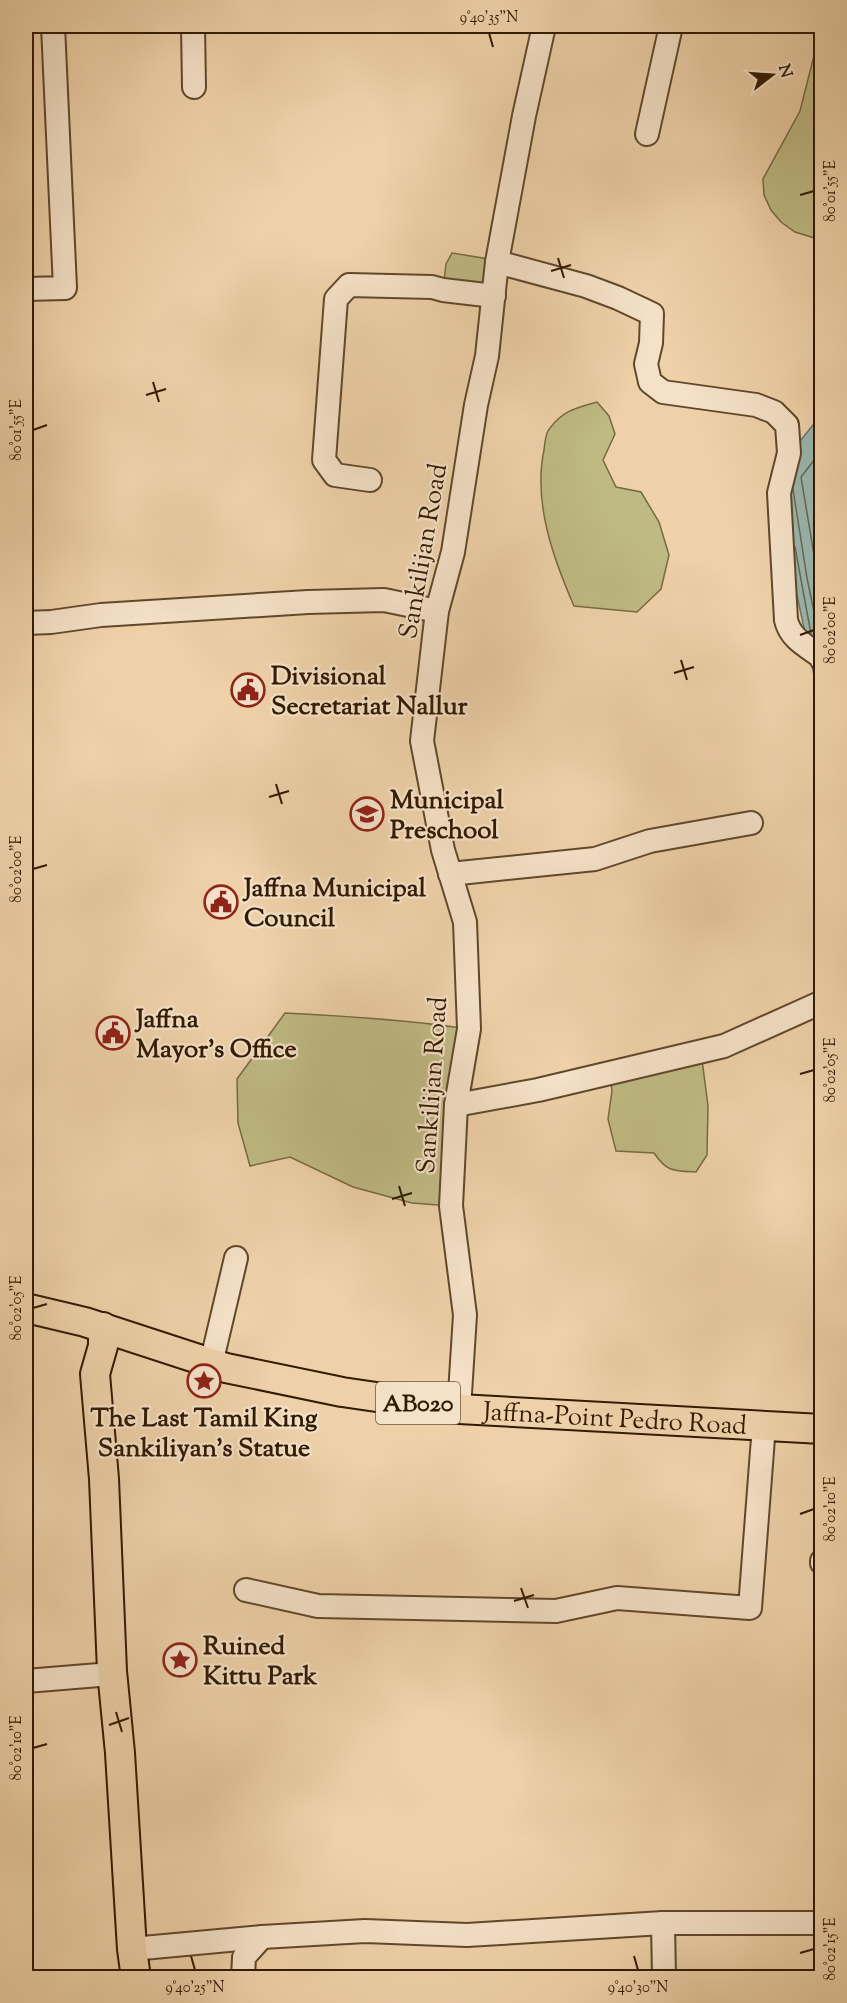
<svg xmlns="http://www.w3.org/2000/svg" width="847" height="2003" font-family="'Sorts Mill Goudy',serif">
<style>
.green{fill:#bfba84;stroke:#786a42;stroke-width:1.5}
.water{fill:#9bb6af;stroke:#717869;stroke-width:1.5}
.lines{fill:none;stroke-linecap:round;stroke-linejoin:round}
.shore{stroke:#666858;stroke-width:1.5}
.minor-casing{stroke:#61482a;stroke-width:26}
.major-casing{stroke:#321a00;stroke-width:32}
.minor{stroke:#f4e1c7;stroke-width:22}
.major{stroke:#eed1a9;stroke-width:28}
.ticks{fill:none;stroke:#321a00;stroke-width:2}
.labels{text-anchor:middle;stroke-width:4.5;stroke-linejoin:round;paint-order:stroke}
.shield{fill:#f4e1c7;stroke:#6c563c;stroke-width:1.5}
.shield-label{font-size:24px;font-weight:bold;fill:#321a00}
.street-label{font-size:26px;fill:#321a00;stroke:#f4e1c7}
.poi-label{font-size:26px;font-weight:bold;fill:#321a00;stroke:#f4e1c7;text-anchor:start}
.neatline{fill:none;stroke:#321a00;stroke-width:2}
.ticks-label{font-size:15px;text-anchor:middle;fill:#321a00}
</style>
<rect width="100%" height="100%" fill="#eed1a9"/>
<filter id="stains"><feTurbulence type="fractalNoise" baseFrequency=".00333" numOctaves="4"/><feColorMatrix values="0 0 0 0 .2 0 0 0 0 .09 0 0 0 0 .02 0 0 0 .5 -.17"/></filter>
<radialGradient id="worn" r=".72"><stop offset=".6" stop-color="#630" stop-opacity="0"/><stop offset="1" stop-color="#630" stop-opacity=".3"/></radialGradient>
<!-- green -->
<g class="green">
<polygon points="821,28 821,240 795,232 781,222 771,210 764,195 763,179 800,111"/>
<polygon points="452,253 483,258 497,262 494,296 443,290 446,264"/>
<path d="M597,402L609,416L615,434L603,460L616,487L641,492L659,522L669,555L661,589L637,612L574,606C553,558 533,502 544,450C545,443 545,433 550,428C564,410 576,408 597,402Z"/>
<path d="M285,1013C346,1016 408,1020 469,1029L451,1206L412,1203L353,1187L290,1157L250,1166L238,1123L237,1079Z"/>
<path d="M701,1052L708,1106L707,1155L696,1172C673,1171 667,1172 654,1153L616,1151L608,1119L612,1091L610,1073Z"/>
</g>
<!-- water -->
<polygon class="water" points="821,415 822,678 815,680 794,581 777,470"/>
<g class="lines">
<!-- shore -->
<g class="shore">
<polyline points="822,450 801,477 822,603"/>
<polyline points="793,489 807,578 820,641"/>
<polyline points="795,547 811,634"/>
</g>
<defs>
<g id="minor">
<polyline points="193,26 194,87"/>
<polyline points="647,134 671,26"/>
<path d="M497,262L586,286L618,298L652,314L651,343L646,364L650,382L663,392L756,405L774,412L787,425L789,453L779,493L786,620C790,638 806,646 820,656L822,660"/>
<polyline points="26,289 65,288 53,26"/>
<polyline points="370,480 335,475 324,460 336,299 349,285 432,287 443,290 494,296"/>
<polyline points="26,623 51,622 101,615 308,602 384,600 437,611"/>
<polyline points="450,874 595,859 650,841 751,823"/>
<polyline points="456,1105 538,1090 724,1046 822,1002"/>
<polyline points="211,1364 236,1258"/>
<polyline points="459,1409 465,1315 451,1206 456,1105 469,1029 465,922 443,850 422,741 437,611 453,552 476,405 487,356 497,262 524,116 544,26"/>
<polyline points="822,1561 822,1563"/>
<polyline points="246,1590 318,1606 556,1611 617,1598 750,1608 764,1425"/>
<polyline points="26,1681 99,1675 112,1671"/>
<polyline points="663,1923 664,1978"/>
<polyline points="132,1949 262,1937 365,1931 467,1935 663,1923 822,1923"/>
<polyline points="243,1978 244,1957 262,1937"/>
</g>
<g id="major">
<path id="s1" d="M26,1308L85,1322L226,1368L342,1392L459,1409L822,1429"/>
<polyline points="103,1327 103,1346 95,1374 104,1479 112,1671 120,1753 132,1949 136,1978"/>
</g>
</defs>
<!-- minor casing -->
<use href="#minor" class="minor-casing"/>
<!-- major casing -->
<use href="#major" class="major-casing"/>
<!-- minor -->
<use href="#minor" class="minor"/>
<!-- major -->
<use href="#major" class="major"/>
</g>
<!-- ticks -->
<path class="ticks" d="M489,33L493,47M800,195L814,191M558,258L564,278M551,271L571,265M153,382L159,402M146,395L166,389M33,430L47,425M800,635L814,630M681,660L687,680M674,673L694,667M276,784L282,804M269,797L289,791M33,869L47,865M800,1074L814,1070M399,1186L405,1206M392,1199L412,1193M33,1308L47,1304M800,1514L814,1509M521,1588L528,1608M514,1601L534,1595M116,1712L122,1732M109,1725L129,1718M33,1748L47,1744M800,1953L814,1949M191,1956L195,1970M634,1956L638,1970"/>
<!-- icons -->
<defs>
<symbol id="civic-ring" viewBox="-11 -11 22 22"><circle r="9.5" fill="#f4e1c7" stroke="#8f2418" stroke-width="1.5"/><path d="M-.6-6.5H3V-4.5H.6V-3L4-1V1h2V6H-6V1h2V-1L-.6-3ZM-1.2 2.5V6h2.4V2.5Z" fill="#8f2418"/></symbol>
<symbol id="school-ring" viewBox="-11 -11 22 22"><circle r="9.5" fill="#f4e1c7" stroke="#8f2418" stroke-width="1.5"/><path d="M0-5L7-2L0 1L-7-2ZM-4 1L0 2.5L4 1V4Q0 6-4 4Z" fill="#8f2418"/></symbol>
<symbol id="sight-ring" viewBox="-11 -11 22 22"><circle r="9.5" fill="#f4e1c7" stroke="#8f2418" stroke-width="1.5"/><path d="M0-6L1.8-2.2L6-1.7L2.9 1.2L3.7 5.4L0 3.3L-3.7 5.4L-2.9 1.2L-6-1.7L-1.8-2.2Z" fill="#8f2418"/></symbol>
</defs>
<g fill-rule="evenodd">
<use href="#civic-ring" x="229" y="671" width="38" height="38"/>
<use href="#school-ring" x="348" y="795" width="38" height="38"/>
<use href="#civic-ring" x="202" y="883" width="38" height="38"/>
<use href="#civic-ring" x="94" y="1014" width="38" height="38"/>
<use href="#sight-ring" x="185" y="1362" width="38" height="38"/>
<use href="#sight-ring" x="161" y="1641" width="38" height="38"/>
</g>
<g class="labels">
<!-- shield labels -->
<rect class="shield" x="376" y="1382" width="84" height="42" rx="4.5"/>
<g class="shield-label">
<text x="418" y="1411">AB020</text>
</g>
<!-- street labels -->
<g class="street-label">
<text transform="translate(422 551) rotate(-80)" y="9">Sankilijan Road</text>
<text transform="translate(431 1085) rotate(-86)" y="9">Sankilijan Road</text>
<text dy="9" stroke="none"><textPath href="#s1" startOffset="602">Jaffna-Point Pedro Road</textPath></text>
</g>
<!-- poi labels -->
<g class="poi-label">
<text x="271" y="684">Divisional<tspan x="271" dy="30">Secretariat Nallur</tspan></text>
<text x="390" y="808">Municipal<tspan x="390" dy="30">Preschool</tspan></text>
<text x="244" y="896">Jaffna Municipal<tspan x="244" dy="30">Council</tspan></text>
<text x="136" y="1027">Jaffna<tspan x="136" dy="30">Mayor's Office</tspan></text>
<text x="204" y="1426" text-anchor="middle">The Last Tamil King<tspan x="204" dy="30">Sankiliyan's Statue</tspan></text>
<text x="203" y="1654">Ruined<tspan x="203" dy="30">Kittu Park</tspan></text>
</g>
</g>
<!-- margin -->
<rect width="847" height="2003" fill="none" stroke="#eed1a9" stroke-width="66"/>
<!-- north arrow -->
<g transform="translate(772 75) rotate(73)" stroke="#f4e1c7" stroke-width="4.5" paint-order="stroke">
<path d="M0-4.5L10 22L0 15L-10 22Z" fill="#321a00"/>
<text y="-9" font-size="16" font-weight="bold" text-anchor="middle" fill="#321a00">N</text>
</g>
<rect x="33" y="33" width="781" height="1937" class="neatline"/>
<g class="ticks-label">
<text x="489" y="22">9°40'35"N</text>
<text transform="translate(830 191) rotate(-90)" y="5">80°01'55"E</text>
<text transform="translate(16 430) rotate(-90)" y="5">80°01'55"E</text>
<text transform="translate(830 630) rotate(-90)" y="5">80°02'00"E</text>
<text transform="translate(16 869) rotate(-90)" y="5">80°02'00"E</text>
<text transform="translate(830 1070) rotate(-90)" y="5">80°02'05"E</text>
<text transform="translate(16 1308) rotate(-90)" y="5">80°02'05"E</text>
<text transform="translate(830 1509) rotate(-90)" y="5">80°02'10"E</text>
<text transform="translate(16 1748) rotate(-90)" y="5">80°02'10"E</text>
<text transform="translate(830 1949) rotate(-90)" y="5">80°02'15"E</text>
<text x="195" y="1992">9°40'25"N</text>
<text x="638" y="1992">9°40'30"N</text>
</g>
<rect width="100%" height="100%" filter="url(#stains)"/>
<rect width="100%" height="100%" fill="url(#worn)"/>
</svg>
